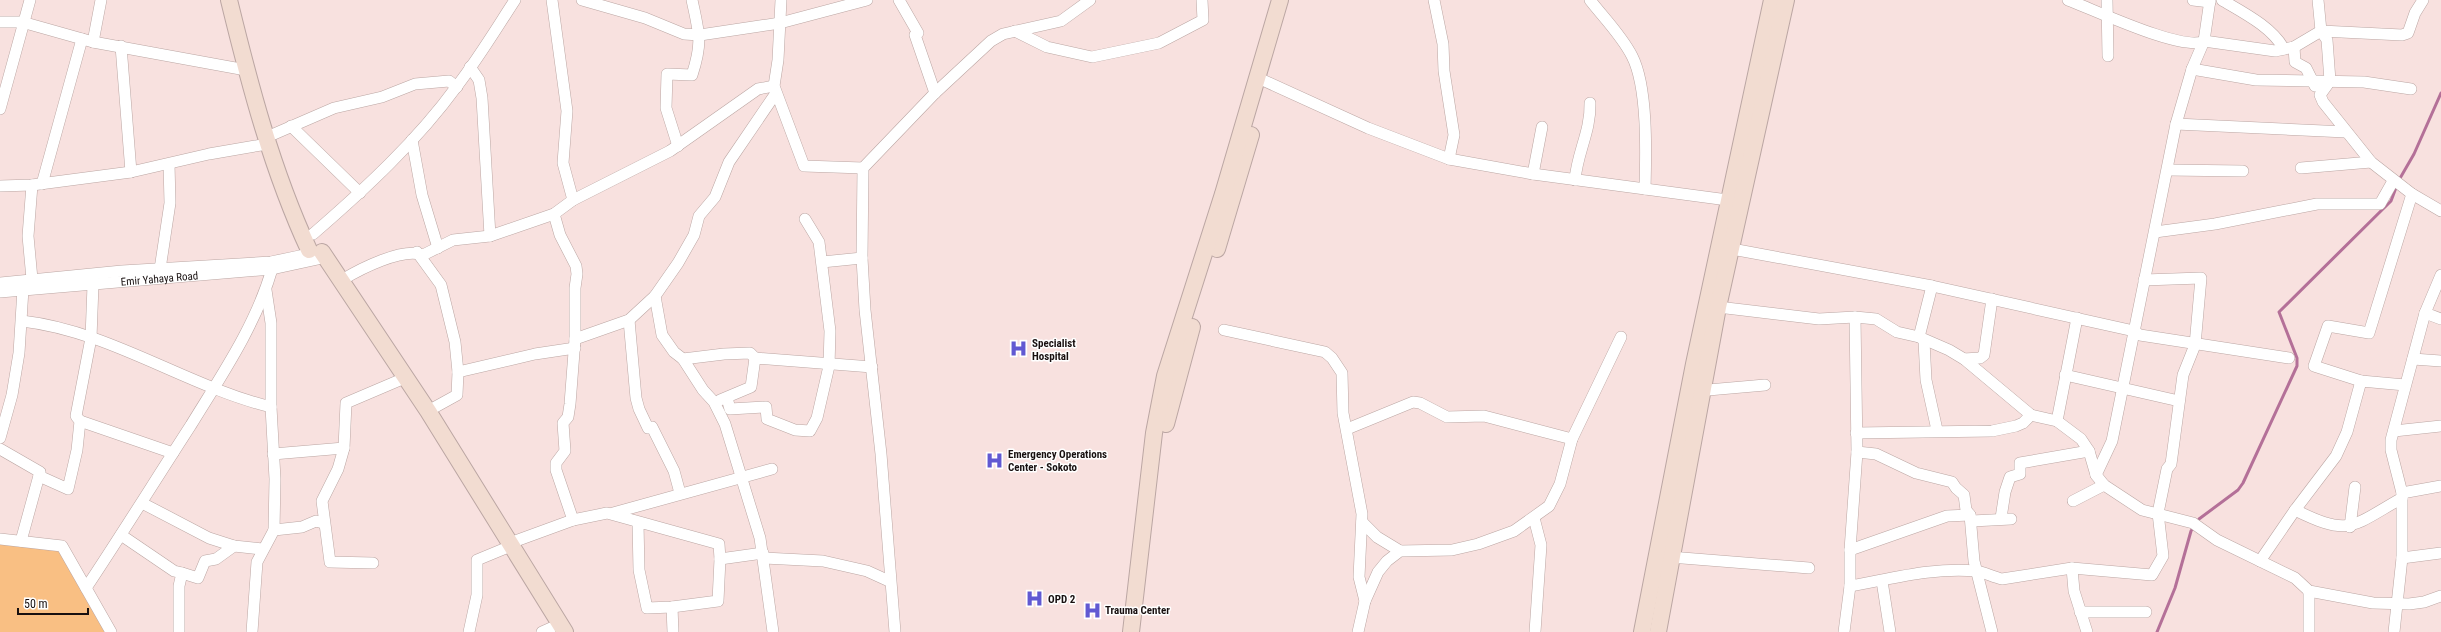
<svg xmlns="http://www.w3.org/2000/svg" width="2441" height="632" font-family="'Roboto Condensed',sans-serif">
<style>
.green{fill:#f9bf83}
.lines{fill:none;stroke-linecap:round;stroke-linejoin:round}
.stream{stroke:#b47098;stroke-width:3}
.minor-casing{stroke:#bba6a3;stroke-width:12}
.secondary-casing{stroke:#bba6a3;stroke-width:18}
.minor{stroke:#fff;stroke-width:11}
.secondary{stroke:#f2dcd1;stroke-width:16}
.labels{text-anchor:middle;stroke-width:3;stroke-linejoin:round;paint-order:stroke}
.street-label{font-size:11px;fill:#181010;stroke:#fff}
.poi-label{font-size:11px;font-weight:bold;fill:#181010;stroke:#fff;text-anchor:start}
</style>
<rect width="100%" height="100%" fill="#f8e1df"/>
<!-- green -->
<polygon class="green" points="0,541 59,548 107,632 0,632"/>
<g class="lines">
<!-- stream -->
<g class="stream">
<polyline points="2399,180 2414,154 2441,93"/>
<polyline points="2157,632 2175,588 2191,531 2199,519 2238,490 2243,483 2297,366 2297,358 2279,312 2391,201 2397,185"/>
</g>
<defs>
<g id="minor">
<polyline points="552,0 567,111 563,163 573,200"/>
<polyline points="582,0 645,18 684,34 700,35 780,23 867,0"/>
<polyline points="781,0 778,60 774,86 804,166 863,168"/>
<polyline points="899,0 918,33 915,35 935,93"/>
<polyline points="1434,0 1443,44 1444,71 1454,135 1449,159"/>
<path d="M1590,0C1604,18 1622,36 1632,56C1648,87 1646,154 1645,189"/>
<path d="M2068,0C2095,10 2183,52 2204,41L2275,51L2294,47L2321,31L2402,35L2408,33L2415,13L2423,0"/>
<polyline points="2107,0 2108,56"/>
<polyline points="2193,0 2210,2"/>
<path d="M2222,0C2244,13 2272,27 2284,49"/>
<polyline points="2318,0 2321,31 2327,40 2330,81 2320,95 2323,102 2371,162 2412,194 2441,211"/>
<polyline points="0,22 22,22 93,42 246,70"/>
<polyline points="1015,31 1047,47 1092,57 1159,43 1203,20 1202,0"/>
<polyline points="93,42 101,0"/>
<polyline points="121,46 131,172"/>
<polyline points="2294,47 2295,62 2306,68 2315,86"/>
<polyline points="470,67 479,80 482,98 490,236"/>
<polyline points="2192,69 2256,80 2364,82 2411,89"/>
<polyline points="1256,77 1368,128 1449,159 1533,174 1735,201"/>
<polyline points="0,109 30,0"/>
<polyline points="2176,124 2346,132"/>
<polyline points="291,126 360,193"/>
<polyline points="274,134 334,108 382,97 415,84 449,81 457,87"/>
<polyline points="412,140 422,195 438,248"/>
<path d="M678,146L666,108L667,74L692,75C703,42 699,33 692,0"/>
<polyline points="2301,168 2371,162"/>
<polyline points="2168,170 2243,171"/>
<polyline points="1533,174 1542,127"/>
<path d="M1575,180C1577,153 1591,131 1590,103"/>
<polyline points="42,184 82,39"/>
<polyline points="0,186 32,185 131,172 209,154 267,144"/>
<polyline points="554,214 560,235 576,266 577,274 575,288 575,339 570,404 568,417 563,423 565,451 556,463 556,470 573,520"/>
<polyline points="2155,232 2215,224 2317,204 2380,204 2393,181"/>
<path d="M313,234C365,189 417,141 457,86C478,59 496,29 515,0"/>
<polyline points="1732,249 1932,286 2134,331 2140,335 2289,358"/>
<polyline points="417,252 441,285 455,342 458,372 457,395 428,411"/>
<polyline points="822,262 862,258"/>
<polyline points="160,269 170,203 169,164"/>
<polyline points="32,279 28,236 32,185"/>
<path d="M342,280C360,269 403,247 423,255L453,240L490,236L554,214L573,200L670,151L758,89L774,86"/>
<polyline points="0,283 122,271 271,262 309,254"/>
<path id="s1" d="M0,292L272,269L318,259"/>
<polyline points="655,296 662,335 674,352 683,359 703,390 714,402 725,424 760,538 773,632"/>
<polyline points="1718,307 1819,319 1855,317 1876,319 1897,332 1919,337 1949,350 1964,359 2031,415 2057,421 2081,439 2089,451 2096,475 2104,485 2142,510 2193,523 2217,540 2295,578 2309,591 2373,603 2409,604 2424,602 2441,596"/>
<polyline points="2425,313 2441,319"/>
<polyline points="629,320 636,398 639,409 648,428 652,427 674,471 680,493"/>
<path d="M22,321C110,331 186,386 271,407"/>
<polyline points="1224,330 1325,352 1332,358 1342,373 1343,413 1362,514 1359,577 1365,601 1358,632"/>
<polyline points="1919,337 1932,286"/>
<polyline points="575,339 629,320 655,296 678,263 694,235 699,216 715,197 729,162 776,93"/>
<polyline points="1924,341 1926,380 1937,430"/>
<polyline points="683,359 724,354 750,353 755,358"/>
<polyline points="1964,359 1980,358 1984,355 1992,299"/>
<polyline points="2413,359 2441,361"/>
<polyline points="458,372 535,354 575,348"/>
<polyline points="2065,375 2179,401"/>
<polyline points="2361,381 2314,366 2328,326 2369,333 2412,194"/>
<polyline points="1708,390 1765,385"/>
<polyline points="727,398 730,409 766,407 767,419 795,430 810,431 817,418 829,366 830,331 819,242 805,219"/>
<polyline points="720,400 751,387 755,358 872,367"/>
<polyline points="80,421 173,453"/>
<polyline points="2057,421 2077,318"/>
<polyline points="1347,429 1413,402 1420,403 1447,417 1484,416 1572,439"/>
<polyline points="2394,431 2441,426"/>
<polyline points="1856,433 1992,431 2016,426 2023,423 2031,415"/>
<polyline points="0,438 12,395 19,353 23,289"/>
<polyline points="0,449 40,472 21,541"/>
<polyline points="1857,452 1876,454 1916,473 1952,482 1956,488 1964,495 1966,510 1970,515"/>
<polyline points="273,454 344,448"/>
<polyline points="2096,475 2112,441 2176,124 2192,69 2204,41 2210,0"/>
<polyline points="39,476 68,489 77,450 80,421 76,416 91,338 93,285"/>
<polyline points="2402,493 2441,486"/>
<polyline points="2073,501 2104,485"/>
<polyline points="142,503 209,538 234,546 262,549"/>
<path d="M2295,510C2350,537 2351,527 2402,498"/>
<polyline points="613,513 772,469"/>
<polyline points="1534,518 1541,545 1535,632"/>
<polyline points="2001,518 2005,492 2010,477 2020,474 2020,463 2089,451"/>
<polyline points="1972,521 2011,519"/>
<polyline points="1362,522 1377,537 1400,551"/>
<polyline points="2350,527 2355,487"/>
<polyline points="274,530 302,527 316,521 323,523"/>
<polyline points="121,535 174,571 182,573 179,586 179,632"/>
<polyline points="0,539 62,546 111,632"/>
<polyline points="510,543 573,520 607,513 719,544 720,559 718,601 672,607 647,608 639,570 638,523"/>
<polyline points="1850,550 1947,516 1970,515 1974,561 1992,632"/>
<polyline points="1670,557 1809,568"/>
<polyline points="764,558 823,561 867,571 889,581"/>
<polyline points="2402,558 2441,553"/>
<polyline points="720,559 763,553"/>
<polyline points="2260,561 2295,510 2336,456 2347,432 2361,381 2405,385"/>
<polyline points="373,563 330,562 322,501 338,469 344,448 346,403 400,380"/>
<polyline points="2072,568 2074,591 2087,632"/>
<polyline points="182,573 198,578 205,561 216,559 234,546"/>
<polyline points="1882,581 1890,632"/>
<path d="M1850,586C1891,579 1933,567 1976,571C1984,572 1993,577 2002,579L2072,568L2152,575L2163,556L2158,513L2167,469L2171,464L2183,375L2195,345L2201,278L2144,280"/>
<path d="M86,588C122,534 156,479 191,425C221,376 256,325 272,269"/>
<polyline points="2309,591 2309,632"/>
<polyline points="1365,601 1378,572 1387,561 1400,551 1452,550 1478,544 1514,531 1549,506 1560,484 1572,439 1621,337"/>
<polyline points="672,607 673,632"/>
<polyline points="2080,612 2146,612"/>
<polyline points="252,632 257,562 274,530 275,479 271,407 271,323 266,290"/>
<polyline points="469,632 477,595 477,560 506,548"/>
<polyline points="542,632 551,628"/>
<polyline points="895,632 881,454 865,310 862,258 863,168 935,93 991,41 1003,34 1061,21 1090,0"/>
<polyline points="1844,632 1850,586 1850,550 1857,452 1855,317"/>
<polyline points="2394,632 2402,558 2402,493 2391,450 2391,440 2425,313 2441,275"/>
</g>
<g id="secondary">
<path d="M229,0C250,86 272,170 309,250"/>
<polyline points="1217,249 1251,135"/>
<polyline points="322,252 428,411 565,632"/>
<polyline points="1166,424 1192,327"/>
<polyline points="1131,632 1154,433 1165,376 1223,194 1280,0"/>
<polyline points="1642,632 1694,364 1772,0"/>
<polyline points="1658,632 1718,307 1786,0"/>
</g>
</defs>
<!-- minor casing -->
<use href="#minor" class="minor-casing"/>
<!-- secondary casing -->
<use href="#secondary" class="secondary-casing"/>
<!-- minor -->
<use href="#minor" class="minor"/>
<!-- secondary -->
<use href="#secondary" class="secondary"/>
</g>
<!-- icons -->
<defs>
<symbol id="hospital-bare" viewBox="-9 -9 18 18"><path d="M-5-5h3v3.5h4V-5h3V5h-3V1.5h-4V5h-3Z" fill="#6159d2" stroke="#fff" stroke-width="2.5" paint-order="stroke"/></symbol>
</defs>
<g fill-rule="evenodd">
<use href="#hospital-bare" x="1006" y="336" width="25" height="25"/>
<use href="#hospital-bare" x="982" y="448" width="25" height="25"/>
<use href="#hospital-bare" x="1022" y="586" width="25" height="25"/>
<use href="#hospital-bare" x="1080" y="598" width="25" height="25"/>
</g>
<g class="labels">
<!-- street labels -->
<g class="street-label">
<text dy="4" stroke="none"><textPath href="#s1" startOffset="160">Emir Yahaya Road</textPath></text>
</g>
<!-- poi labels -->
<g class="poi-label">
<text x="1032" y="347">Specialist<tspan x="1032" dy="13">Hospital</tspan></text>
<text x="1008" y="458">Emergency Operations<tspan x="1008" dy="13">Center - Sokoto</tspan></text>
<text x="1048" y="603">OPD 2</text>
<text x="1105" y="614">Trauma Center</text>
</g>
</g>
<!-- scale -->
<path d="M18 608v6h70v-6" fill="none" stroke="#181010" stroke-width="2"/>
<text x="24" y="608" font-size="12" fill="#181010" stroke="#ffffff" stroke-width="3" paint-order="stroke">50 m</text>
</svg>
